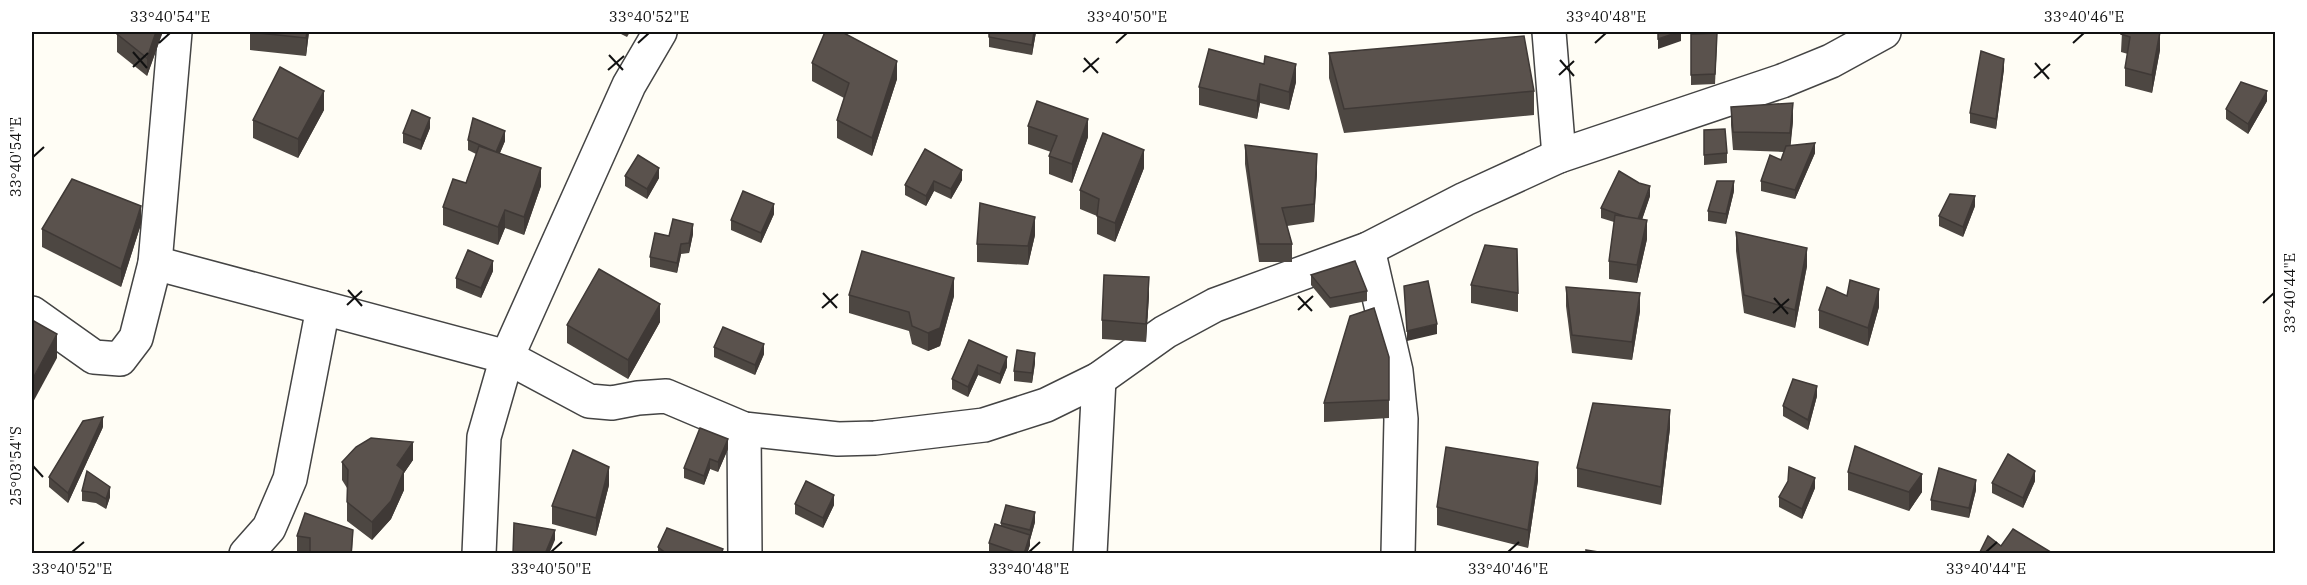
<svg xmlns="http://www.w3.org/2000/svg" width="2307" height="585" font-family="'IBM Plex Serif',serif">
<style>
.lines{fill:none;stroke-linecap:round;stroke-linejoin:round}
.street-casing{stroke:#444;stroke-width:36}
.street{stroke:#fff;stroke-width:33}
.wall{fill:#4d4742}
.shaded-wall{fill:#3f3936}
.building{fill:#5a524d;stroke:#3f3936;stroke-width:1.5}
.ticks{fill:none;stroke:#111;stroke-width:2}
.neatline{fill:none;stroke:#111;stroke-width:2}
.ticks-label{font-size:15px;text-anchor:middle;fill:#111}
</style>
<rect width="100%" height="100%" fill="#fffdf5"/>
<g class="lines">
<defs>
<g id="street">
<polyline points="1549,32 1559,156"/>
<polyline points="1368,249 1396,371 1401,419 1398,554"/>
<polyline points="155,263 507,357 589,401 612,403 638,398 666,396 744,429 838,439 875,438 984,425 1046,405 1099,379 1165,332 1215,305 1368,249 1465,199 1559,156 1782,81 1831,61 1884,32"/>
<polyline points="32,313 94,357 120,359 136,338 155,263 175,32"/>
<polyline points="744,429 745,554"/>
<polyline points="246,554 269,528 290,479 323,308"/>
<polyline points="479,554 484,437 507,357 629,85 660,32"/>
<polyline points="1090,554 1099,379"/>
</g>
</defs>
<!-- street casing -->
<use href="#street" class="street-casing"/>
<!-- street -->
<use href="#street" class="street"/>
</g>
<!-- wall -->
<g class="wall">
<polygon points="162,32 162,34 147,76 117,52 117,34"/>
<polygon points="250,32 309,32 306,56 250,50"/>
<polygon points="617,32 630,32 627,37"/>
<polygon points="1036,32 1032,55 989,47 989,37"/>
<polygon points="2122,32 2160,50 2152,93 2125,86 2125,68 2128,54 2121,52"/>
<polygon points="1691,34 1717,43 1715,84 1691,85"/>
<polygon points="1329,53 1534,91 1534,115 1344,133 1329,78"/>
<polygon points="812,63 897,79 872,156 837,138 837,120 844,98 812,81"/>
<polygon points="1264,64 1296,82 1289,110 1260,103 1257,119 1199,105 1199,87"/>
<polygon points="2004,69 1996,129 1970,123 1970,113"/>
<polygon points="2267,101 2248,134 2226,119 2226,109"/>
<polygon points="1731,107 1793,121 1790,146 1815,153 1795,199 1761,191 1761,181 1781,160 1784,152 1733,150 1731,125"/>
<polygon points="324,110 298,158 253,138 253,120"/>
<polygon points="1028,126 1088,137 1072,183 1049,174 1049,156 1051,152 1028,144"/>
<polygon points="430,128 421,150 403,143 403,133"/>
<polygon points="1704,130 1727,153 1727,163 1704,165"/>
<polygon points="468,140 505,141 500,153 541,186 524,235 505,228 498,245 443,225 443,207 466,183 476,154 468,150"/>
<polygon points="1245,145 1317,172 1314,222 1287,226 1292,244 1292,262 1259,262 1245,164"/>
<polygon points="925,149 962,180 951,199 934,191 926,206 905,195 905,185"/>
<polygon points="1144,168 1115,242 1097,234 1097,216 1080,209 1080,190"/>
<polygon points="625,176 659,178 647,199 625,186"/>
<polygon points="1734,191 1726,224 1708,221 1708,211"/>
<polygon points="1650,196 1642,220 1647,239 1637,283 1609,279 1609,261 1614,222 1601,218 1601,208"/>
<polygon points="1975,206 1963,237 1939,226 1939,216"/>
<polygon points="774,214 761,243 731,230 731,220"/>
<polygon points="141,224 121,287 42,247 42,229"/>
<polygon points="1736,232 1807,266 1795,328 1744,313 1736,251"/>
<polygon points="693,234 689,253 681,254 677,273 650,267 650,257 669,236"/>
<polygon points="1035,235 1028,265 977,262 977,244"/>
<polygon points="493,271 481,298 456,288 456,278"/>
<polygon points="1311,275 1367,291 1367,301 1330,308 1311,285"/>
<polygon points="1471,285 1518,293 1518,312 1471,303"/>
<polygon points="1566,287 1640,311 1632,360 1572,353 1566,306"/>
<polygon points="849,295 954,296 940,346 928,351 912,344 909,331 849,313"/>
<polygon points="1149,295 1146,342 1102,339 1102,320"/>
<polygon points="1847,296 1879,307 1868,346 1819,328 1819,310"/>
<polygon points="660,322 628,379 567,343 567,325"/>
<polygon points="969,340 1007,367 1000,384 978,375 968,397 952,389 952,379"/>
<polygon points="714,347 764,354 755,375 714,357"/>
<polygon points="1389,357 1389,418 1324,422 1324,403"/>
<polygon points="1035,363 1032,383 1014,381 1014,371"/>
<polygon points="1817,396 1808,430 1783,416 1783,406"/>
<polygon points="103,427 68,503 49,487 49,477"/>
<polygon points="1670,428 1661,505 1577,487 1577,468"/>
<polygon points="728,449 718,472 710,469 704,485 684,478 684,468"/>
<polygon points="413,460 404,473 404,490 391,519 372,540 347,521 347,488 342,480 342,462"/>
<polygon points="1848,472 1922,492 1909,511 1848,490"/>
<polygon points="1538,480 1528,548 1437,525 1437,507"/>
<polygon points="2035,481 2023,508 1992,493 1992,483"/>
<polygon points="609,485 596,536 552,524 552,506"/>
<polygon points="110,487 110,497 106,509 96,503 82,501 82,491"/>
<polygon points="1815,488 1802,519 1779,507 1779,497"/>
<polygon points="1976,490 1969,518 1931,510 1931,500"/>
<polygon points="795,504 834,505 823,528 795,514"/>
<polygon points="1035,522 1030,540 1030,545 1027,554 989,553 989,543 1001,526 1001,523"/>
<polygon points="353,530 352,554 297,554 297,536"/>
<polygon points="658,547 723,554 658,554"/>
</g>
<!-- shaded-wall -->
<g class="shaded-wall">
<polygon points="156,32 162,32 162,34 147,76 147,58"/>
<polygon points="307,32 309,32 306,56 306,38"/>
<polygon points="1034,32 1036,32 1032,55 1032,45"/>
<polygon points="1679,32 1681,32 1681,41 1658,49 1658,39"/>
<polygon points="2160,32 2160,50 2152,93 2152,75"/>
<polygon points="2004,59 2004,69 1996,129 1996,119"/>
<polygon points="897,61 897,79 872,156 872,138"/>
<polygon points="1296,64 1296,82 1289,110 1289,92"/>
<polygon points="1260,84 1260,103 1257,119 1257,101"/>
<polygon points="324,91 324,110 298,158 298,139"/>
<polygon points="2267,91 2267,101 2248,134 2248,124"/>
<polygon points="1793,103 1793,121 1790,152 1790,133"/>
<polygon points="430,118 430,128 421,150 421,140"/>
<polygon points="1088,119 1088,137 1072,183 1072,164"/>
<polygon points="505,131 505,141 496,162 496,152"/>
<polygon points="1815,143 1815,153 1795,199 1795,190"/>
<polygon points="1144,150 1144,168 1115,242 1115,223"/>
<polygon points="1317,154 1317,172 1314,222 1314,204"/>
<polygon points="541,168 541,186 524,235 524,217"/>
<polygon points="659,168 659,178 647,199 647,189"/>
<polygon points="962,170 962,180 951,199 951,189"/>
<polygon points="934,181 934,191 926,206 926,196"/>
<polygon points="1734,181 1734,191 1726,224 1726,214"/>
<polygon points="1650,186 1650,196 1638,231 1638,221"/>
<polygon points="1975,196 1975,206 1963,237 1963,227"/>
<polygon points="774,204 774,214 761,243 761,233"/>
<polygon points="141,206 141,224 121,287 121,269"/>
<polygon points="505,210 505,228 498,245 498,227"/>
<polygon points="1035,217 1035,235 1028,265 1028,246"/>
<polygon points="1647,220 1647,239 1637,283 1637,265"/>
<polygon points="693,224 693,234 689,253 689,243"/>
<polygon points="681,244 681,254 677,273 677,263"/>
<polygon points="1807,248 1807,266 1795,328 1795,310"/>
<polygon points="493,261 493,271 481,298 481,288"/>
<polygon points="1149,277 1149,295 1146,342 1146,324"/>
<polygon points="954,278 954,296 940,346 928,351 928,333"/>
<polygon points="1879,289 1879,307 1868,346 1868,328"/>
<polygon points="1640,293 1640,311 1632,360 1632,342"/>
<polygon points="660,304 660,322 628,379 628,360"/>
<polygon points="1437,324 1437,334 1407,341 1407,331"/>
<polygon points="57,334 57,358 32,404 32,380"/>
<polygon points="764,344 764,354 755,375 755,365"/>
<polygon points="1035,353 1035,363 1032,383 1032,373"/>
<polygon points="1007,357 1007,367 1000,384 1000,374"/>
<polygon points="978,365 978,375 968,397 968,387"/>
<polygon points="1817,386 1817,396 1808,430 1808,420"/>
<polygon points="1670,410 1670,428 1661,505 1661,487"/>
<polygon points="103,417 103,427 68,503 68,493"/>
<polygon points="728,439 728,449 718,472 718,462"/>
<polygon points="413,442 413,460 404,473 404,490 391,519 372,540 372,522 397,465"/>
<polygon points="710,459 710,469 704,485 704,476"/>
<polygon points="1538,462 1538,480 1528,548 1528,530"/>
<polygon points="609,467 609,485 596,536 596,518"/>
<polygon points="2035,471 2035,481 2023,508 2023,498"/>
<polygon points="1922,474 1922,492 1909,511 1909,492"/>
<polygon points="1815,478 1815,488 1802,519 1802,509"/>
<polygon points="1976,480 1976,490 1969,518 1969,508"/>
<polygon points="110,487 110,497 106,509 106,499"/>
<polygon points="834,495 834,505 823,528 823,518"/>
<polygon points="1035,512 1035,522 1030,540 1030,530"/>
<polygon points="555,530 555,540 549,554 545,554"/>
<polygon points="1030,535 1030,545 1027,554 1024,554"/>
</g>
<!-- building -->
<g class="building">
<polygon points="118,32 156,32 147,58 117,34"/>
<polygon points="250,32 307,32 306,38"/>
<polygon points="825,32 842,32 897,61 872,138 837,120 849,83 812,63"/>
<polygon points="989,32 1034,32 1032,45 989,37"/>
<polygon points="1658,32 1679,32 1658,39"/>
<polygon points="2122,32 2160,32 2152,75 2125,68 2130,37 2121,34"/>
<polygon points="1717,33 1715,74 1691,75 1691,34"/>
<polygon points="1524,36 1534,91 1344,109 1329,53"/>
<polygon points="1209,49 1264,64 1265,56 1296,64 1289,92 1260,84 1257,101 1199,87"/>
<polygon points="1981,51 2004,59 1996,119 1970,113"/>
<polygon points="280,67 324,91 298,139 253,120"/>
<polygon points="2241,82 2267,91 2248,124 2226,109"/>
<polygon points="1037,101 1088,119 1072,164 1049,156 1057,136 1028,126"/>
<polygon points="1793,103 1790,133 1733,132 1731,107"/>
<polygon points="412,110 430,118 421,140 403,133"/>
<polygon points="473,118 505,131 496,152 468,140"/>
<polygon points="1725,129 1727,153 1704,155 1704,130"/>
<polygon points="1103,133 1144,150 1115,223 1097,216 1099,199 1080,190"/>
<polygon points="1815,143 1795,190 1761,181 1770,155 1781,160 1786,146"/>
<polygon points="1245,145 1317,154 1314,204 1282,208 1292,244 1259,244"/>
<polygon points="479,146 541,168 524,217 505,210 498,227 443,207 453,179 466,183"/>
<polygon points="925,149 962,170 951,189 934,181 926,196 905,185"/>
<polygon points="638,155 659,168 647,189 625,176"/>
<polygon points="1619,171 1639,183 1650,186 1638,219 1629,218 1601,208"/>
<polygon points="72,179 141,206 121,269 42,229"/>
<polygon points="1717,181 1734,181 1726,214 1708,211"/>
<polygon points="743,191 774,204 761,233 731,220"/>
<polygon points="1950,194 1975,196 1963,227 1939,216"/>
<polygon points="980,203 1035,217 1028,246 977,244"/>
<polygon points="1615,215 1647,220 1637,265 1609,261"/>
<polygon points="673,219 693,224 689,243 681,244 677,263 650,257 655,233 669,236"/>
<polygon points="1736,232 1807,248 1795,310 1744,295"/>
<polygon points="1485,245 1517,249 1518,293 1471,285"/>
<polygon points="468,250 493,261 481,288 456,278"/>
<polygon points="862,251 954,278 940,328 928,333 912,326 909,312 849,295"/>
<polygon points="1355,261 1367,291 1330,298 1311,275"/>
<polygon points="599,269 660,304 628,360 567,325"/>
<polygon points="1104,275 1149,277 1146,324 1102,320"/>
<polygon points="1850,280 1879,289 1868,328 1819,310 1827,287 1847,296"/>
<polygon points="1428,281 1437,324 1407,331 1404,286"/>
<polygon points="1566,287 1640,293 1632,342 1572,335"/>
<polygon points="1374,308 1389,357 1389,400 1324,403 1350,316"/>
<polygon points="32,320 57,334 32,380"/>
<polygon points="723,327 764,344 755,365 714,347"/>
<polygon points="969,340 1007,357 1000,374 978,365 968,387 952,379"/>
<polygon points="1017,350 1035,353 1032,373 1014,371"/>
<polygon points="1793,379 1817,386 1808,420 1783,406"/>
<polygon points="1593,403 1670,410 1661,487 1577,468"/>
<polygon points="103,417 68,493 49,477 83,421"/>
<polygon points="700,428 728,439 718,462 710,459 704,476 684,468"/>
<polygon points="371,438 413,442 397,465 404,471 391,501 372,522 347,502 348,470 342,462 356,447"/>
<polygon points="1855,446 1922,474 1909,492 1848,472"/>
<polygon points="1446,447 1538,462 1528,530 1437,507"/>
<polygon points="573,450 609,467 596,518 552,506"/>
<polygon points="2008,454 2035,471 2023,498 1992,483"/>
<polygon points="1789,467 1815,478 1802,509 1779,497 1788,481"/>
<polygon points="1939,468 1976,480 1969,508 1931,500"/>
<polygon points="87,471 110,487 106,499 96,493 82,491"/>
<polygon points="806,481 834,495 823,518 795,504"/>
<polygon points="1006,505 1035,512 1030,530 1001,523"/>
<polygon points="305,513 353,530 351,554 310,554 310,538 297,536"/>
<polygon points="514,523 555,530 545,554 513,554"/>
<polygon points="995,524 1030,535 1024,554 1021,554 989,543"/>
<polygon points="667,528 723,549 721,554 667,554 658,547"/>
<polygon points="2013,529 2054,554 1979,554 1988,536 2001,546"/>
<polygon points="1586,550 1611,554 1586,554"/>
</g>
<!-- ticks -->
<path class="ticks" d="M159,43L170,33M638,43L649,33M1116,43L1127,33M1595,43L1606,33M2073,43L2084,33M133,52L147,68M609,55L623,70M1084,58L1098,73M1560,60L1574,76M2035,63L2049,79M133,67L148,53M608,70L624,56M1083,72L1099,58M1559,75L1574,61M2034,78L2050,64M33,157L44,147M348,290L362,306M823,293L837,308M1298,296L1312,311M1774,298L1788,314M2263,303L2274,293M347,305L362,291M822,308L838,294M1298,310L1313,296M1773,313L1789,299M33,466L43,477M72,552L84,542M551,552L562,542M1029,552L1040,542M1508,552L1519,542M1986,552L1997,542"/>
<!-- border -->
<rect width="2307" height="585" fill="none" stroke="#ffffff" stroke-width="66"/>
<rect x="33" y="33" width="2241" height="519" class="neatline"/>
<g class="ticks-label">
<text x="170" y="22">33°40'54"E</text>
<text x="649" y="22">33°40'52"E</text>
<text x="1127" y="22">33°40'50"E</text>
<text x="1606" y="22">33°40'48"E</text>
<text x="2084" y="22">33°40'46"E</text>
<text transform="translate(16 157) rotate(-90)" y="5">33°40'54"E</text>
<text transform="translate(2290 293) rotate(-90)" y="5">33°40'44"E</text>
<text transform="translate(16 466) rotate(-90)" y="5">25°03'54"S</text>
<text x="72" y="574">33°40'52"E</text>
<text x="551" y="574">33°40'50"E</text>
<text x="1029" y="574">33°40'48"E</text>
<text x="1508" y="574">33°40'46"E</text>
<text x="1986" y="574">33°40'44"E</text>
</g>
</svg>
